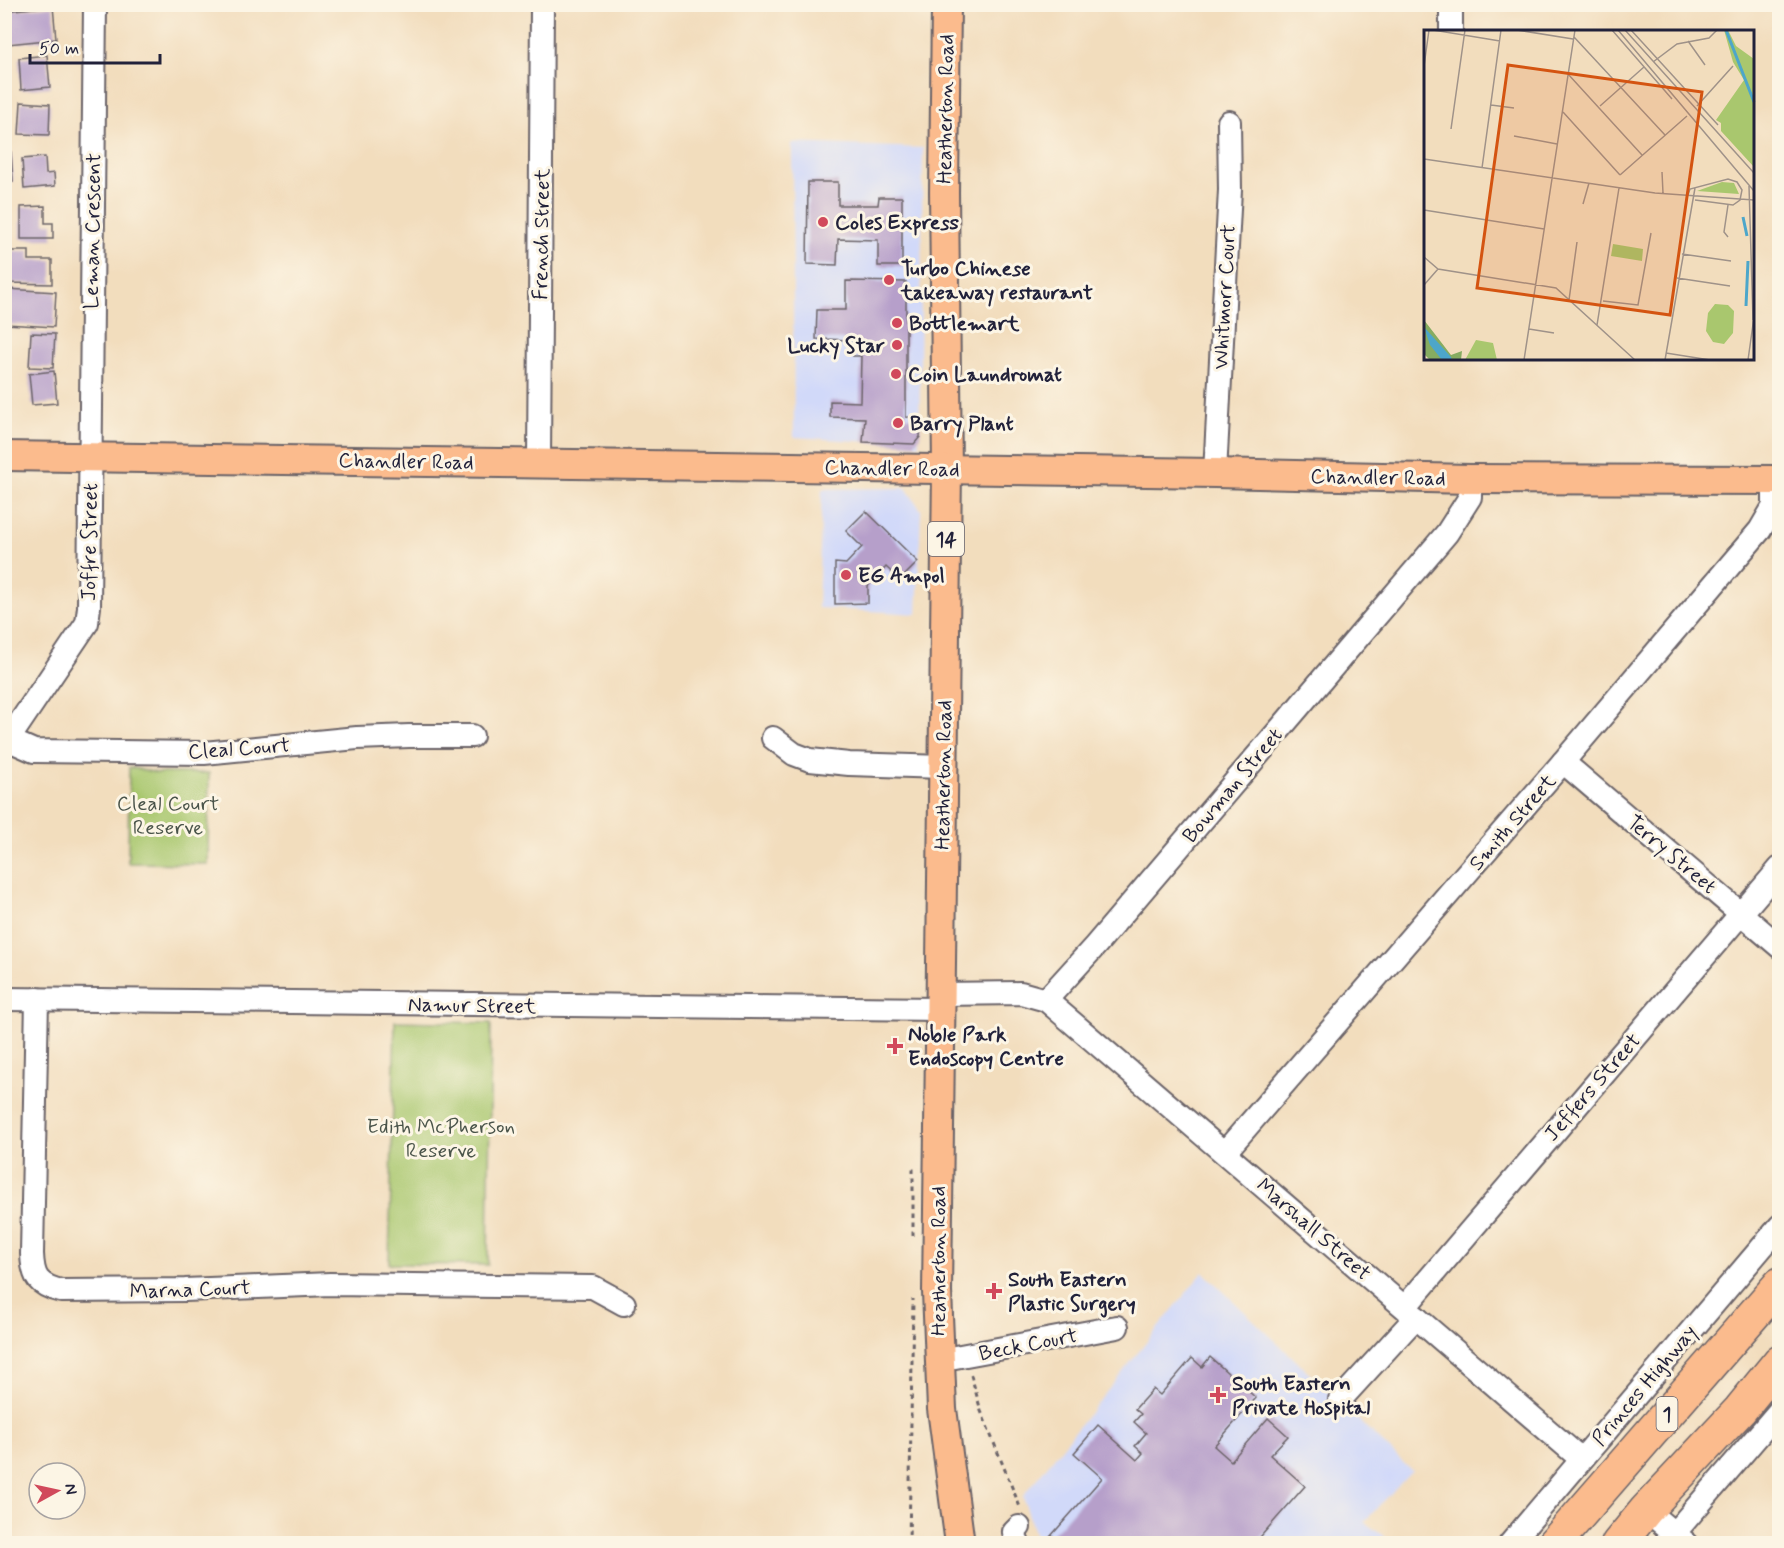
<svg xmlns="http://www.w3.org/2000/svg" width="1784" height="1548" font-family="Mynerve,sans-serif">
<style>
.built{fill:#d1d9f9}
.green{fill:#a9c76e;stroke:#667454;stroke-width:1.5}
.building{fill:#b69fca}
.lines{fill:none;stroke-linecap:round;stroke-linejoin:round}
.minor-casing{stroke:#6b6368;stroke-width:26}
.major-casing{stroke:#6b6368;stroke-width:32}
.highway-casing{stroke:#6b6368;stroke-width:36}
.path{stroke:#6b6368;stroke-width:3;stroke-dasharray:4.5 4.5;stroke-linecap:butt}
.minor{stroke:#fff;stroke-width:22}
.major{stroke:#fbbb8d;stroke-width:28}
.highway{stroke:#fbbb8d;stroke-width:33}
.poi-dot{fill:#d1495b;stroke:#fcf5e5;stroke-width:2}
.labels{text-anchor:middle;stroke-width:6;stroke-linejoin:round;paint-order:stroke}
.shield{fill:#fcf5e5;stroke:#63616e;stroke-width:1.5}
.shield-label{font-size:20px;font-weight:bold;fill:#22223b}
.street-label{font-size:21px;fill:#22223b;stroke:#fcf5e5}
.poi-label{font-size:21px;font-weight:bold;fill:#22223b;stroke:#fcf5e5;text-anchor:start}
.park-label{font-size:21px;fill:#4a544a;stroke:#fcf5e5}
.inset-river{fill:none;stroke:#4da6ca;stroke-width:3}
.inset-road{fill:none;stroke:#9f9289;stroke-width:1.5}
.view{fill:#d45411;fill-opacity:0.15;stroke:#d45411;stroke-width:3}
.inset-edge{fill:none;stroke:#22223b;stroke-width:3}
</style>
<rect width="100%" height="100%" fill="#fcf5e5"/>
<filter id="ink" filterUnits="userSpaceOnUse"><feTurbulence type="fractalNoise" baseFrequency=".0167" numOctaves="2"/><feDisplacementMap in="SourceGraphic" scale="12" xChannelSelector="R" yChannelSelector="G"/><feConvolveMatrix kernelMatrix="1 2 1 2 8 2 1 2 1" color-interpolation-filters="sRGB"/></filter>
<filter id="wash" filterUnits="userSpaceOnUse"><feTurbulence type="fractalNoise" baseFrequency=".008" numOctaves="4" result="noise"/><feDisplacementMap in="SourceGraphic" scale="24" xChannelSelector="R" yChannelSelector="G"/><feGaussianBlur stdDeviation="1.35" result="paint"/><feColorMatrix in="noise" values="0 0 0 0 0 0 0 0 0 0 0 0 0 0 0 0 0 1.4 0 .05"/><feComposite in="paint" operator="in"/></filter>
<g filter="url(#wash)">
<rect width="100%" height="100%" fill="#f2ddbd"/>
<!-- built -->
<g class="built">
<polygon points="792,143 923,148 919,445 794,437"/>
<polygon points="906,488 921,510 917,614 818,608 822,489"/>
<polygon points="1203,1272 1412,1471 1364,1522 1393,1543 1037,1543 1023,1496"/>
</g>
<!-- green -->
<g class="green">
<polygon points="129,767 157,773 209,773 208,864 128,863"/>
<polygon points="395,1021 491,1023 488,1265 389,1264"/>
</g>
<g id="blocks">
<!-- building -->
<g class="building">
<polygon points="53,6 56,39 8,44 4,11"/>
<polygon points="47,55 50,87 21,90 19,58"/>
<polygon points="21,102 50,104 49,135 19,134"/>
<polygon points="11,152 13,181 4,182 4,153"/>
<polygon points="45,157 46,174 54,173 55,186 24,189 22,159"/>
<polygon points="808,182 838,182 838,205 878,205 879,197 902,197 902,266 878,266 878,240 838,239 837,265 807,264"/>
<polygon points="45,206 45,223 53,223 53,239 21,239 21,207"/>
<polygon points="8,251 29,251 29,260 52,260 52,284 8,283"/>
<polygon points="846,281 906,282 906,417 921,418 920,437 914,444 863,442 865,418 830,417 830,401 860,402 861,356 853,356 853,340 816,339 817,310 846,310"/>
<polygon points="7,289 56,292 54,327 6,324"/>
<polygon points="31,333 55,334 53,368 29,367"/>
<polygon points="54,371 57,403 32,405 29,374"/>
<polygon points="866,511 918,562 900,580 886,567 868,586 868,603 835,604 835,563 846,564 862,547 846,531"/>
<polygon points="1210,1357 1256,1398 1214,1446 1231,1461 1268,1418 1288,1436 1270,1455 1305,1486 1254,1544 1056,1544 1050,1537 1102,1478 1074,1453 1098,1425 1137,1460 1143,1453 1135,1446 1146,1433 1134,1422 1141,1414 1135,1409 1153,1389 1160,1395 1192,1358 1202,1367"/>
</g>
</g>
</g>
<g filter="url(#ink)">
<use href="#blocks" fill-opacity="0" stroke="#6b6368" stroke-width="1.5"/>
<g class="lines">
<defs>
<g id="minor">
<polyline points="1451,32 1451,4"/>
<polyline points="539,463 542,4"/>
<polyline points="1215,473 1230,190 1229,122"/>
<polyline points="773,738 794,754 810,760 849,764 943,767"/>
<polyline points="9,740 34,751 204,753 357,738 409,736 472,736"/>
<polyline points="4,746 87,623 89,607 95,4"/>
<polyline points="1563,762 1780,947"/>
<polyline points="940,994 1021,993 1046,1000 1581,1459"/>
<polyline points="4,999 940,1009"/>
<path d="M37,999L32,1254C33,1278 38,1285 61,1291L185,1290L330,1284L593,1287L624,1304"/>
<polyline points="1046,1000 1095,946 1447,533 1470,497 1470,479"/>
<polyline points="1225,1152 1563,762 1760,530 1774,506 1774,480"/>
<polyline points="1405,1307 1780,868"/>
<polyline points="939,1360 1117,1327"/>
<polyline points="1340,1400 1416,1317"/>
<polyline points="1646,1510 1687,1544"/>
<polyline points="1018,1544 1014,1532 1019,1527"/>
<polyline points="1510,1544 1780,1226"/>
<polyline points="1665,1544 1780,1410"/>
</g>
<g id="major">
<polyline points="946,4 944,192 947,469 937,1292 942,1409 960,1544"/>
<polyline points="4,456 1215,473 1470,479 1780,480"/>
</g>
<g id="highway">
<polyline points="1554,1544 1780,1284"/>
<polyline points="1618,1544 1646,1510 1740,1410 1780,1361"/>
</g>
</defs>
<!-- minor casing -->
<use href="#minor" class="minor-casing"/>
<!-- major casing -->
<use href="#major" class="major-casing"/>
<!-- highway casing -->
<use href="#highway" class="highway-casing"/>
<!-- path -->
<g class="path">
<polyline points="913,1236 913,1167 916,1167"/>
<polyline points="971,1375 981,1411 1020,1507"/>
<polyline points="909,1544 913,1299"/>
</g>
<!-- minor -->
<use href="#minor" class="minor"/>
<!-- major -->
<use href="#major" class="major"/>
<!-- highway -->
<use href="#highway" class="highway"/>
</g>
</g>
<!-- markers -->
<g class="poi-dot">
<circle cx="823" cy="222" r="6"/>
<circle cx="889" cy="280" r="6"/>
<circle cx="897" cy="323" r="6"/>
<circle cx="897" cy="345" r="6"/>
<circle cx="896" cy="374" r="6"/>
<circle cx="898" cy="423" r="6"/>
<circle cx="846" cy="575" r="6"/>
<path d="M892 1037h6v6h6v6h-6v6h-6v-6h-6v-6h6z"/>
<path d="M991 1282h6v6h6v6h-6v6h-6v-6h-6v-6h6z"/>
<path d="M1215 1386h6v6h6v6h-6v6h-6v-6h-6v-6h6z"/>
</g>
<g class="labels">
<!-- shield labels -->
<g class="shield">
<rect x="928" y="522" width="36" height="34" rx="4.5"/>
<rect x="1656.5" y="1397" width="21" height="34" rx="4.5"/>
</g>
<g class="shield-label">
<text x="946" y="546">14</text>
<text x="1667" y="1421">1</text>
</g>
<!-- street labels -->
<g class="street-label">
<text transform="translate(945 109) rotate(-89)" y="7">Heatherton Road</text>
<text transform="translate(92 231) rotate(-89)" y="7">Leman Crescent</text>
<text transform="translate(541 234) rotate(-89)" y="7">French Street</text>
<text transform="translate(1224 297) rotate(-87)" y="7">Whitmorr Court</text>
<text transform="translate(406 461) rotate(1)" y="7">Chandler Road</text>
<text transform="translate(892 468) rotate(1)" y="7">Chandler Road</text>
<text transform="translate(1378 477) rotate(1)" y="7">Chandler Road</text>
<text transform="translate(89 542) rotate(-89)" y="7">Joffre Street</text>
<text transform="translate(239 748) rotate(-4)" y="7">Cleal Court</text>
<text transform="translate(943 775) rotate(-89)" y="7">Heatherton Road</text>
<text transform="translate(1232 785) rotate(-50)" y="7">Bowman Street</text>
<text transform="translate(1512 822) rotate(-49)" y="7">Smith Street</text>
<text transform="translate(1672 854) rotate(40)" y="7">Terry Street</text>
<text transform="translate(472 1005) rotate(1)" y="7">Namur Street</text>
<text transform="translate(1592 1087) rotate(-49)" y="7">Jeffers Street</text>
<text transform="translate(1314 1229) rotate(41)" y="7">Marshall Street</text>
<text transform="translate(938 1261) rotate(-90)" y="7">Heatherton Road</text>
<text transform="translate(190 1289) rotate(-2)" y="7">Marna Court</text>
<text transform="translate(1028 1344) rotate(-11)" y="7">Beck Court</text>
<text transform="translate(1644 1385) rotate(-50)" y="7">Princes Highway</text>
</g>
<!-- poi labels -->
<g class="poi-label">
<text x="835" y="229">Coles Express</text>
<text x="901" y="275">Turbo Chinese<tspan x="901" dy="24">takeaway restaurant</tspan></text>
<text x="909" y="330">Bottlemart</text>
<text x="885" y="352" text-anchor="end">Lucky Star</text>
<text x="908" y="381">Coin Laundromat</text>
<text x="910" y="430">Barry Plant</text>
<text x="858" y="582">EG Ampol</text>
<text x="908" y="1041">Noble Park<tspan x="908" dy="24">Endoscopy Centre</tspan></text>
<text x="1008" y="1286">South Eastern<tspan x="1008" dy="24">Plastic Surgery</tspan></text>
<text x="1232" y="1390">South Eastern<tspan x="1232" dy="24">Private Hospital</tspan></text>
</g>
<!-- park labels -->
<g class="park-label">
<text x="168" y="810">Cleal Court<tspan x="168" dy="24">Reserve</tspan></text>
<text x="441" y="1133">Edith McPherson<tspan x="441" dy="24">Reserve</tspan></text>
</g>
</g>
<!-- overview -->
<g transform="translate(1424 30)">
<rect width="330" height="330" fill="#f2ddbd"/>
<path d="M300,0H304L312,16L330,29V137L297,101V93L292,90L320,50L309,32ZM298,152L310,153L315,164L273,161ZM189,214L219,219L218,231L187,226ZM291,274L304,275L310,281L309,303L300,314L289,312L282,301L284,283ZM52,310L69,313L73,330H41Z" fill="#a9c76e"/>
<path d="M0,290L27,325L38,321L37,330H6L0,324Z" fill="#86ac61"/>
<path d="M0,297L27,327L28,330H18L6,315Z" fill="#4da6ca"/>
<path class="inset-river" d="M302,0L330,72M319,187L323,206M322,276L324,231"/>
<path class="inset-road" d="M9,0L76,11M93,0L149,9M188,0L248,69M194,0L330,161M201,0L330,143M207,0L294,95M150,7L241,105M264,11L281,35M229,32L253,14L285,8L293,0M0,36L5,0M144,44L218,125M67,75L90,78M176,76L220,37M273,76L309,36M139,82L196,145M27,99L41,0M90,106L133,114M0,129L231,163L330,170M58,138L77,0M238,142L239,163M196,145L263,86M325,156L329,290M264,165L266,159L304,149L313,152L318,160L316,170L309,175L271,170M159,174L165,153M304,175L300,202L304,207M0,180L120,199M258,224L307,231M0,227L14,239L132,258L211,330M253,248L306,256M0,255L14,239M145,270L153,212M179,271L214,275L227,203M173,295L195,158M105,299L130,303M242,323L286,330M100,330L151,0M241,330L271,158M324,330L330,287"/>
<path class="view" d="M84,35L278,62L246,285L53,258Z"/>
<rect width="330" height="330" class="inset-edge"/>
</g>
<!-- margin -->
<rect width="1784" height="1548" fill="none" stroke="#fcf5e5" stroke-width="24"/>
<!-- north arrow -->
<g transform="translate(57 1491) rotate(82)"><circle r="28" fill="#fcf5e5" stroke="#a5a1a1" stroke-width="1.5"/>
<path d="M0-4.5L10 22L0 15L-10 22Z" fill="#d1495b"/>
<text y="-9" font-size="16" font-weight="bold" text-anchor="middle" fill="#22223b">N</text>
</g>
<!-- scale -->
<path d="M30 54v9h130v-9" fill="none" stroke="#22223b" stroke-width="3"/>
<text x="39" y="54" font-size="18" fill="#22223b" stroke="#fcf5e5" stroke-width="4.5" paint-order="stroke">50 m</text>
</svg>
